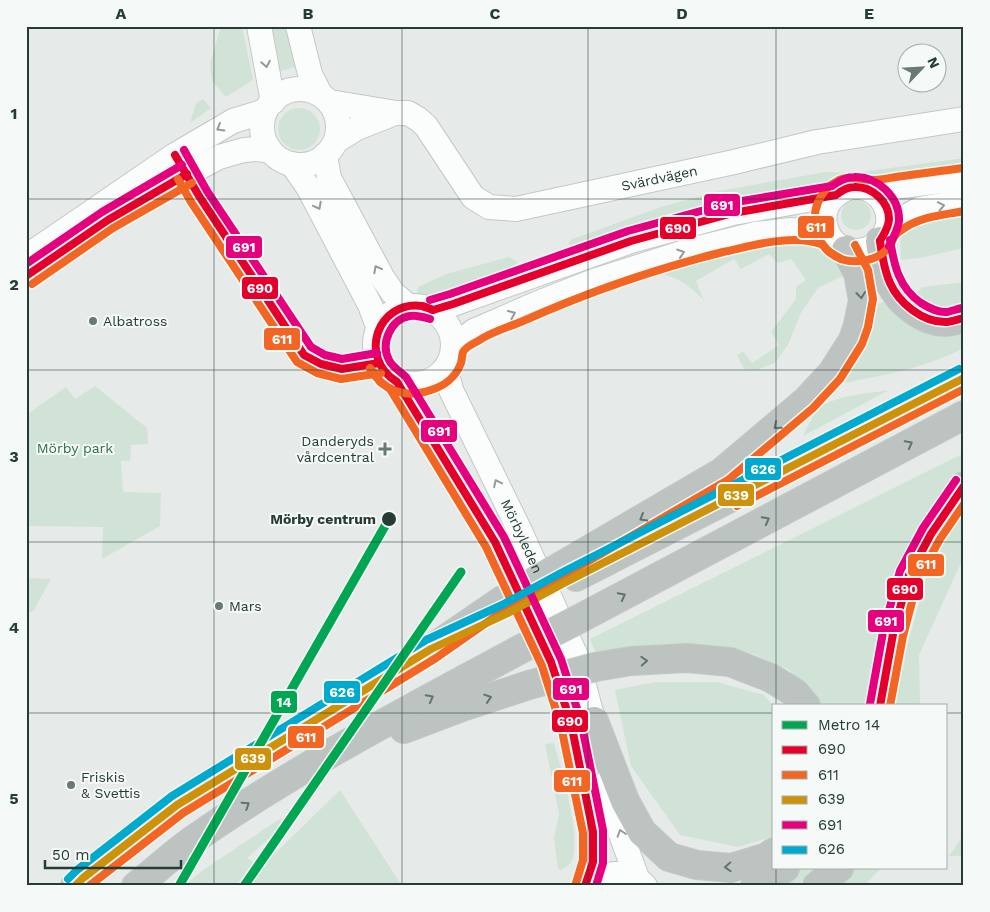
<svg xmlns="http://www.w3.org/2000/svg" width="990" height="912" font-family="'Work Sans',sans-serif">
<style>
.green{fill:#d1e3d6}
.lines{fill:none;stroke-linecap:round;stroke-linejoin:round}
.minor-casing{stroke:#c3c8c6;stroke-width:26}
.highway-casing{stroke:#c2cac7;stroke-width:30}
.minor{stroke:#fbfcfc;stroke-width:24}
.highway{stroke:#bcc3c1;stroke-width:28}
.highway-bridge-casing{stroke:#c2cac7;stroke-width:30;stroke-linecap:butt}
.highway-bridge{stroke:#bcc3c1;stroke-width:28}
.bus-1-casing{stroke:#f5f9f7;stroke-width:11}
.bus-2-casing{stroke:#f5f9f7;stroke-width:11}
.bus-3-casing{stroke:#f5f9f7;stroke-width:11}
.bus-4-casing{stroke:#f5f9f7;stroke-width:11}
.bus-5-casing{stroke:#f5f9f7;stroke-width:11}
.bus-1{stroke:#e4002b;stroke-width:8}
.bus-2{stroke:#f26522;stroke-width:8}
.bus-3{stroke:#cd910b;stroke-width:8}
.bus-4{stroke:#e5007d;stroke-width:8}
.bus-5{stroke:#00a9ce;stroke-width:8}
.metro-1-casing{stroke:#f5f9f7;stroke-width:12}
.metro-1{stroke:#00a651;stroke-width:9}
.oneway{stroke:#909c99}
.oneway2{stroke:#61736e}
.grid{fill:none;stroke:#253d36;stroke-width:1;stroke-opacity:0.55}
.poi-dot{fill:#697a75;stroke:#f5f9f7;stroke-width:2}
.stop-dot{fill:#253d36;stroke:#f5f9f7;stroke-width:2}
.labels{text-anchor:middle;stroke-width:4;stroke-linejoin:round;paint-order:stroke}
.street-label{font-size:14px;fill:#253d36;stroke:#f5f9f7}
.poi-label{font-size:14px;fill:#253d36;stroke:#f5f9f7;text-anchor:start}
.park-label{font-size:14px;fill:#317249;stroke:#f5f9f7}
.stop-label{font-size:14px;font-weight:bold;fill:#253d36;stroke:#f5f9f7;text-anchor:end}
.line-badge{stroke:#f5f9f7;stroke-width:2}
.badge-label{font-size:14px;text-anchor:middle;font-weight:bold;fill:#fff}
.neatline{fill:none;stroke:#253d36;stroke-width:2}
.grid-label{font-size:16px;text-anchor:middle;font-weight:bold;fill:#253d36}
</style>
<rect width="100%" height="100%" fill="#e6ebe9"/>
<!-- green -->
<g class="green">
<polygon points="221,26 242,26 253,80 226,97 212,81 210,64"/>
<polygon points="268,26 292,26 299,66 277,72"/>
<polygon points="203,99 211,108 190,123 196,103"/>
<circle cx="299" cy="129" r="21"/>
<polygon points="964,158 964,168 882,179 845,180 707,209 583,244 568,245 570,240 661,207 719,191 826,172 854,173"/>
<circle cx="856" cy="215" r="15"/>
<polygon points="964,206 964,248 920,258 901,260 900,235 907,223"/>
<path d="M797,239L822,246L834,255L845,275L818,288L801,313L788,345L775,363L757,370L744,369L737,355L743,351L752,363L779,345L771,332L796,299V287L806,280L791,259L778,263L769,254L741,269L734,259L696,281L704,300C686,284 681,278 656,273L740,246Z"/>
<polygon points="509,257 518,262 509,270 441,297 417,294 418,287 446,274"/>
<polygon points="964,282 964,314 945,320 915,294 923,287"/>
<path d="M886,301L900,317L926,329L964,330V348C933,364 898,373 864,379C856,380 849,383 841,383L858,358L868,331L870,307Z"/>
<polygon points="95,386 147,428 148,444 131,445 130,461 121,461 123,492 161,493 160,526 102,559 103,527 26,526 26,415 66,387 75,399"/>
<path d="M889,390L803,436C807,427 812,417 819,409C830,396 872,393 889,390Z"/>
<polygon points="964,453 964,475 912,536 882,612 865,706 824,706 788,669 753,654 714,645 597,656 590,639"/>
<polygon points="964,507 964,556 919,655 920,706 893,706 903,660 929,568 959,511"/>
<polygon points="26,578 51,579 34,610 26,614"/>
<polygon points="655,682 717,682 764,695 774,706 774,836 738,847 680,835 631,766 615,690"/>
<path d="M554,743C561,769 583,839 571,862C569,866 565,867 562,870L558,869L554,838L559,814L545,744Z"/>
<polygon points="340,790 402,886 184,886 203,870 281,818 283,826 247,858 262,866"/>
<polygon points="964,834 964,856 949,856"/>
<polygon points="796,868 817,868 797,886 772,886"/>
<polygon points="853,868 881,868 864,886 843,886"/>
</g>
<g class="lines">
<defs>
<g id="minor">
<polyline points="259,26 273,102"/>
<polyline points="298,26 310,74 320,94"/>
<circle cx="300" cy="127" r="38"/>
<path id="s1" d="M330,102L396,113H408L418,119L426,126L473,197L489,207L516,209L734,162L817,142L964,119"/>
<polyline points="336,141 357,128 395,113"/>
<polyline points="325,155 329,178 382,277 393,293 408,306"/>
<polyline points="292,164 308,187 370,305 379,329"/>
<polyline points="871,190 964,178"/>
<polyline points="887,228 905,217 920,209 964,201"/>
<polyline points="26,257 175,155 233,121 265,111"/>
<polyline points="26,276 108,220 187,174 219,157 244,150 257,149 270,151"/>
<circle cx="414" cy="345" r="39"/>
<path d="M433,310L453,304L631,241L733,213L836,195C839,193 842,190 846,189C881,177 905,224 874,246C866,251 857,252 848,250C828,245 819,221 828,204C830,201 833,197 836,195"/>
<polyline points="454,346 474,331 536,304 594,281 691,250 756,234 791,230 810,231 828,235"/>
<path id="s2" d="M446,369L451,390L520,531L576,656L598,738"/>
<polyline points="397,382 495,542 551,662 571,723 593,832 593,862 585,886"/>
<polyline points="608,781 619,829 637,878"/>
<path d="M588,886C604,871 629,869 645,886"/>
</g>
<g id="highway">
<path d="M880,241C882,255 884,269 890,283C899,302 923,322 945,322C951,322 958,319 964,318"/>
<polyline points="563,565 722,472 806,401 832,373 853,340 858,325 863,300 858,273 846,250"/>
<polyline points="576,577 964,378"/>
<polyline points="579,619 964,415"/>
<polyline points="595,667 631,661 687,658 730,662 771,678 795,693 806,706"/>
<polyline points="880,706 893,634 909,575 931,534 964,486"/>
<polyline points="594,721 625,801 642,832 669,857 697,865 731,868 767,857 774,852"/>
<polyline points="404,729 462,707 529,685"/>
<polyline points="75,886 83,878 177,805 431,649 501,601"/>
<path d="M136,886C155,871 173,854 193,840C296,768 408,710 519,650"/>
<polyline points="755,886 785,868"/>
<polyline points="817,886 839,868"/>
</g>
</defs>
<!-- minor casing -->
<use href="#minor" class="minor-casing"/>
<!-- highway casing -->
<use href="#highway" class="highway-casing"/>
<!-- minor -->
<use href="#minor" class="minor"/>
<!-- highway -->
<use href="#highway" class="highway"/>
<defs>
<g id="highway-bridge">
<polyline points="501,601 563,565"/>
<polyline points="519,650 579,619"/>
<polyline points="529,685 595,667"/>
</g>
</defs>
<!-- highway-bridge casing -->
<use href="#highway-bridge" class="highway-bridge-casing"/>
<!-- highway-bridge -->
<use href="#highway-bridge" class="highway-bridge"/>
<defs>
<g id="bus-1">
<polyline points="175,155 199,196 304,355 321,364 342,369 379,363"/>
<path d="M880,241C882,255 884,270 890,283C899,303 922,322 945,322C951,322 958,319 964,318"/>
<polyline points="26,276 108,220 187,174"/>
<path d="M433,310C430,309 426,307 422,306C378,300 357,357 397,382L495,542L551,662L571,723L593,832V862L585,886"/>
<path d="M433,310L453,304L631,241L733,213L836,195C841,191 847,187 854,187C872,186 889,202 889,219C889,227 884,234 880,241"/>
<polyline points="880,706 893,634 909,575 931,534 964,486"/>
</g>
<g id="bus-2">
<path d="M963,168C943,171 923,173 903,176C893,177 882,180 873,180C861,180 850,175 839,180C798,200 812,265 859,261C870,261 882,256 889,247C892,244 892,240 894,237C897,232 902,230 906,227C924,216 944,215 964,211"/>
<polyline points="178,179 191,202 297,362 317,373 341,379 381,373"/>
<polyline points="32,284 113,228 192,183"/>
<path d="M370,368C383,391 405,399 431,390C444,386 456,377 461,363C462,360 462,355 463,352C465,348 474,343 478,341C491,332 509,327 523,321C588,292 655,269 723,252C751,246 781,237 809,241C813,242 820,243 823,245C825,247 826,250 828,251C832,254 837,256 841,259"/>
<polyline points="371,369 380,382 390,389 486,547 542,666 561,726 583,833 583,860 576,883"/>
<polyline points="737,506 964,389"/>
<polyline points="890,706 903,636 918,579 940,539 964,504"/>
<polyline points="89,886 183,813 436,658 506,609 728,480 813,408 840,379 862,344 868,327 873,299 868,270 855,245"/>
</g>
<polyline id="bus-3" points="75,886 83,878 177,805 431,649 506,614 566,582 964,378"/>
<g id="bus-4">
<polyline points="184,150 207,191 311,347 325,355 342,359 377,353"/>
<path d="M890,240C894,265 899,288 921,303C929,308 938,313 947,312C952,311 957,309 962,308"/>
<polyline points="26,264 102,212 182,165"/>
<path d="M430,300L450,294L628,231L730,203L832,186C839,181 846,177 854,177C877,176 900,197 899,221C898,230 893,238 889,246"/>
<path d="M430,319C423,317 417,315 410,316C391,319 380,343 389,360C393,368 400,371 406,377L504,537L561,659L581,721L603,830V863L596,886"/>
<polyline points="870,704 883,632 900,571 923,528 956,480"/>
</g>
<polyline id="bus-5" points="68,879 77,870 172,796 426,640 502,605 561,573 959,369"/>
</defs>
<!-- bus-1 casing -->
<use href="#bus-1" class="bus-1-casing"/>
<!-- bus-2 casing -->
<use href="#bus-2" class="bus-2-casing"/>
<!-- bus-3 casing -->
<use href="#bus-3" class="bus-3-casing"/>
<!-- bus-4 casing -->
<use href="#bus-4" class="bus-4-casing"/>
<!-- bus-5 casing -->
<use href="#bus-5" class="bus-5-casing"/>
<!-- bus-1 -->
<use href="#bus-1" class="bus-1"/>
<!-- bus-2 -->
<use href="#bus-2" class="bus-2"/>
<!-- bus-3 -->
<use href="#bus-3" class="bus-3"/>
<!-- bus-4 -->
<use href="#bus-4" class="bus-4"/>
<!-- bus-5 -->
<use href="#bus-5" class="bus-5"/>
<defs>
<g id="metro-1">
<polyline points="179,886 389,519"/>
<polyline points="244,886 461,572"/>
</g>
</defs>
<!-- metro-1 casing -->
<use href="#metro-1" class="metro-1-casing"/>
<!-- metro-1 -->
<use href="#metro-1" class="metro-1"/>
</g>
<!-- one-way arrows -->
<defs><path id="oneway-chevron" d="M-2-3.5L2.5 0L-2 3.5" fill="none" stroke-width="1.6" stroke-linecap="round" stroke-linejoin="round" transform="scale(1.25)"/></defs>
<g class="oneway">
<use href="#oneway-chevron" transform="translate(266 64) rotate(80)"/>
<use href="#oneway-chevron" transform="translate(220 128) rotate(150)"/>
<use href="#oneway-chevron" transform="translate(318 206) rotate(62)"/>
<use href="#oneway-chevron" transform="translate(941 206) rotate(-11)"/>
<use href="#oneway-chevron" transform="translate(681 253) rotate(-18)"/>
<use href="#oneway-chevron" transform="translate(377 269) rotate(-118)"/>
<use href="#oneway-chevron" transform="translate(512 314) rotate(-24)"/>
<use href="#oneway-chevron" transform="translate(497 483) rotate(-116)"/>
<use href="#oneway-chevron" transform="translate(621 833) rotate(-108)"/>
</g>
<g class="oneway2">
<use href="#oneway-chevron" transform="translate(861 295) rotate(84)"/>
<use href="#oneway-chevron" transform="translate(777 426) rotate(140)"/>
<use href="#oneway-chevron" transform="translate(909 444) rotate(-28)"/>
<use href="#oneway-chevron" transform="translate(643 518) rotate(150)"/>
<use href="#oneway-chevron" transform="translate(766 520) rotate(-28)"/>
<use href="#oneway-chevron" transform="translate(622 596) rotate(-28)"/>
<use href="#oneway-chevron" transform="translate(644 661) rotate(-3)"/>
<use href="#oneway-chevron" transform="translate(430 698) rotate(-28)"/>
<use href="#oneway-chevron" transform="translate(488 698) rotate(-18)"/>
<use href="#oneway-chevron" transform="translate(246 805) rotate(-33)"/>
<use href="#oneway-chevron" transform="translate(728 867) rotate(177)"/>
</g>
<!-- grid -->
<path class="grid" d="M214,26V886M402,26V886M588,26V886M776,26V706M26,199H964M26,370H964M26,542H964M26,713H774M946,713H964M776,868V886"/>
<!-- markers -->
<g class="poi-dot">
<circle cx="93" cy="321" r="5"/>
<path d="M382.5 441.5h5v5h5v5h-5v5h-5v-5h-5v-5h5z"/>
<circle cx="219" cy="606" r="5"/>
<circle cx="71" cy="785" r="5"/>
</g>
<circle class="stop-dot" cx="389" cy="519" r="8"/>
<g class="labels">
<!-- street labels -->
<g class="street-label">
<text dy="5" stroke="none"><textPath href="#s1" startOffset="379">Svärdvägen</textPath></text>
<text dy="5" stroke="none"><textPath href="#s2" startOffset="184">Mörbyleden</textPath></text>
</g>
<!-- poi labels -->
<g class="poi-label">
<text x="103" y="326">Albatross</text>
<text x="374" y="446" text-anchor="end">Danderyds<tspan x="374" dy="16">vårdcentral</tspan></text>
<text x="229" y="611">Mars</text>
<text x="81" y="782">Friskis<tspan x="81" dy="16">&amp; Svettis</tspan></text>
</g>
<!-- park labels -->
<g class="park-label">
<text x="75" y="453">Mörby park</text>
</g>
<!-- stop labels -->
<g class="stop-label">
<text x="376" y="524">Mörby centrum</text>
</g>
</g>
<g class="line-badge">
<rect x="703" y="193" width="38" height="24" rx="5" fill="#e5007d"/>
<rect x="797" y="215" width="38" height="24" rx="5" fill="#f26522"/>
<rect x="659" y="216" width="38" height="24" rx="5" fill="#e4002b"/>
<rect x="225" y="235" width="38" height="24" rx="5" fill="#e5007d"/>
<rect x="241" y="276" width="38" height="24" rx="5" fill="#e4002b"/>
<rect x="263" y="327" width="38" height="24" rx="5" fill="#f26522"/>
<rect x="420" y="419" width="38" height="24" rx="5" fill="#e5007d"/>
<rect x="744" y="457" width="38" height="24" rx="5" fill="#00a9ce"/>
<rect x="717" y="483" width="38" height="24" rx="5" fill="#cd910b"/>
<rect x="907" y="553" width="38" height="24" rx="5" fill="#f26522"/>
<rect x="886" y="577" width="38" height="24" rx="5" fill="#e4002b"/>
<rect x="867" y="609" width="38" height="24" rx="5" fill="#e5007d"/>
<rect x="552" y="677" width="38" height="24" rx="5" fill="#e5007d"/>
<rect x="323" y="680" width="38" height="24" rx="5" fill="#00a9ce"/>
<rect x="270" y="690" width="28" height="24" rx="5" fill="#00a651"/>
<rect x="551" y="709" width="38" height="24" rx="5" fill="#e4002b"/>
<rect x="287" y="725" width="38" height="24" rx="5" fill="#f26522"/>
<rect x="234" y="747" width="38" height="24" rx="5" fill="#cd910b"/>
<rect x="553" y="769" width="38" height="24" rx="5" fill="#f26522"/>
</g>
<g class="badge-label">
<text x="722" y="210">691</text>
<text x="816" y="232">611</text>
<text x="678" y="233">690</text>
<text x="244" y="252">691</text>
<text x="260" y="293">690</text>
<text x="282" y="344">611</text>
<text x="439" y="436">691</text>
<text x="763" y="474">626</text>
<text x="736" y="500">639</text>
<text x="926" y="569">611</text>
<text x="905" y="594">690</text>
<text x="886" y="626">691</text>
<text x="571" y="694">691</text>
<text x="342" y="697">626</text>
<text x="284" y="707">14</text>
<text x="570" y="726">690</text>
<text x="306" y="742">611</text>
<text x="253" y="763">639</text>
<text x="572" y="786">611</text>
</g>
<!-- border -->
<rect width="990" height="912" fill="none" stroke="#f5f9f7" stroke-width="55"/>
<!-- legend -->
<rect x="772" y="704" width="175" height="165" fill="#f5f9f7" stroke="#a2aeaa"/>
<rect x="782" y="721" width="25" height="8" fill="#00a651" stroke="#a2aeaa"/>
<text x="818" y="730" font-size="15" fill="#253d36">Metro 14</text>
<rect x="782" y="746" width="25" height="8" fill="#e4002b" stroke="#a2aeaa"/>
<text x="818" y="754" font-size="15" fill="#253d36">690</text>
<rect x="782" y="771" width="25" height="8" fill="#f26522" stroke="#a2aeaa"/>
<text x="818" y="780" font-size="15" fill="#253d36">611</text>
<rect x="782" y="796" width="25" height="8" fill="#cd910b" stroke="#a2aeaa"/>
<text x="818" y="804" font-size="15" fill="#253d36">639</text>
<rect x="782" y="821" width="25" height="8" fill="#e5007d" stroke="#a2aeaa"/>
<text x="818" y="830" font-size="15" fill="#253d36">691</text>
<rect x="782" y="846" width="25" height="8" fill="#00a9ce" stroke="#a2aeaa"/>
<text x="818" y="854" font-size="15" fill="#253d36">626</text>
<!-- north arrow -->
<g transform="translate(922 68) rotate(65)"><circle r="24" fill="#f5f9f7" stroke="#a2aeaa"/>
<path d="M0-4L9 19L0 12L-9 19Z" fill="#697a75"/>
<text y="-8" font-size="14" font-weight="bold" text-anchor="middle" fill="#253d36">N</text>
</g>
<!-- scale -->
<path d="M45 860v8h136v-8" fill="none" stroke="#253d36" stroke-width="2.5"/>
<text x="52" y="860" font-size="15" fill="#253d36" stroke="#f5f9f7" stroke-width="4" paint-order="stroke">50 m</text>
<rect x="28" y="28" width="934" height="856" class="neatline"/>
<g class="grid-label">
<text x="121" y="19">A</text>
<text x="308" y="19">B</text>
<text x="495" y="19">C</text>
<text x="682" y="19">D</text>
<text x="869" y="19">E</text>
<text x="14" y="119">1</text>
<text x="14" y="290">2</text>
<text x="14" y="462">3</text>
<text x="14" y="633">4</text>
<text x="14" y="804">5</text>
</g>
</svg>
